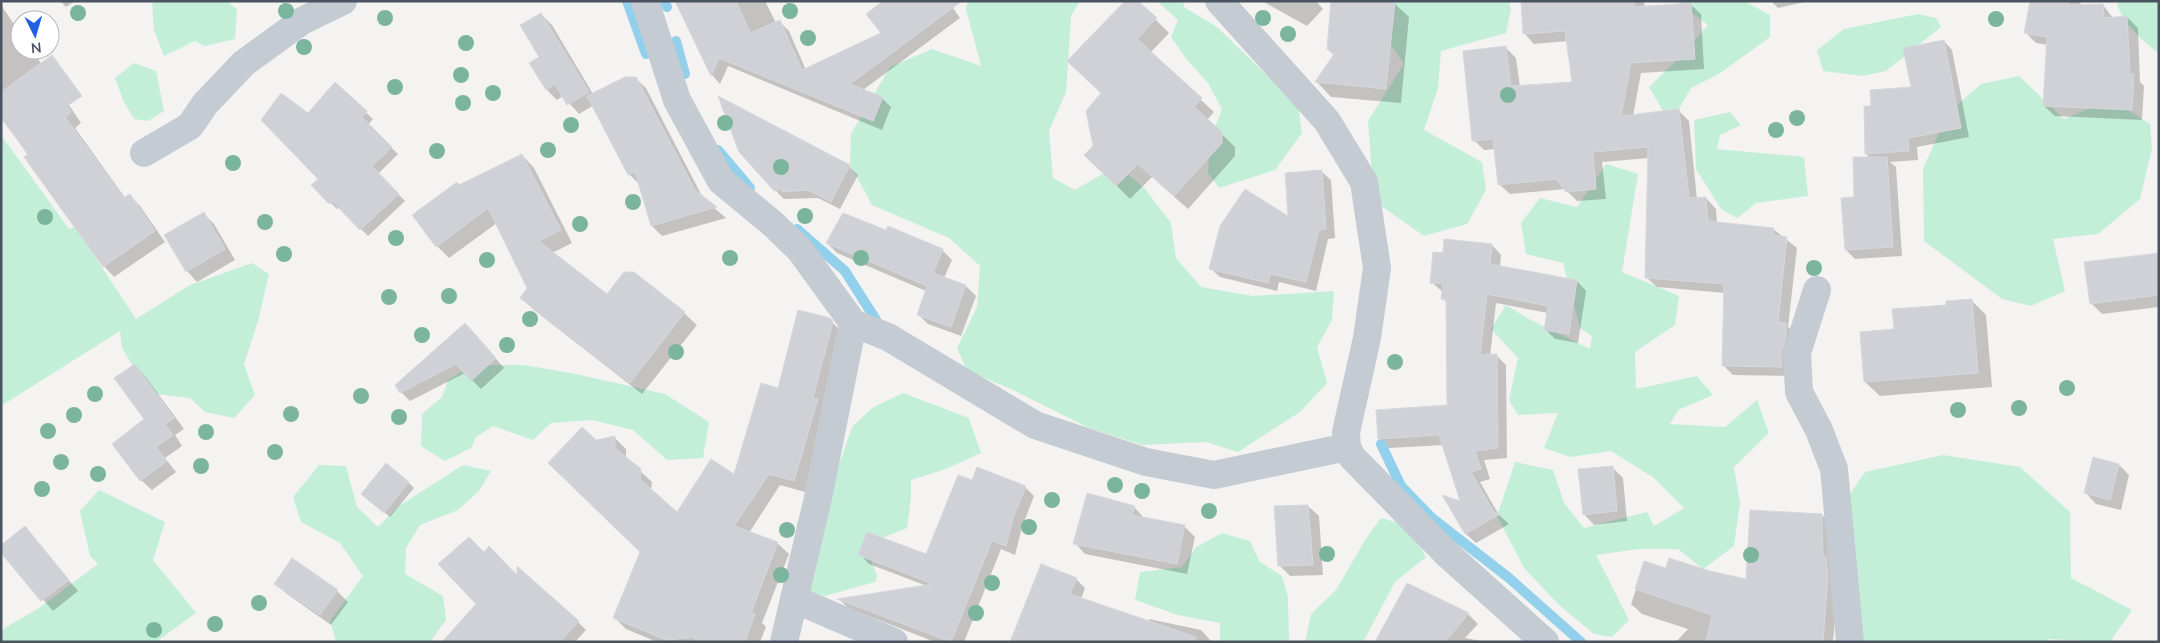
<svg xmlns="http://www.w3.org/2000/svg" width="2160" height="643" font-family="'Nunito Sans',sans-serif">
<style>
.green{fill:#c3efd9}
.shadow{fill:#0003}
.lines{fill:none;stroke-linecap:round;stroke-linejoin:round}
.stream{stroke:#92d0eb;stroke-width:10}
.building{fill:#cfd1d6;stroke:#d7d8dd}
.street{stroke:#c4cbd3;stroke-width:28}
.tree{fill:#7cb59d}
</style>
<rect width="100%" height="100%" fill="#f4f3f2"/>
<!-- green -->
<g class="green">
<polygon points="152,1 227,1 237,10 235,39 205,46 195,41 164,56 154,30"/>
<polygon points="968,1 1080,1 1071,16 1066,92 1049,131 1053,178 1075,190 1118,165 1145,189 1171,223 1176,258 1201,287 1253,296 1334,291 1332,320 1317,347 1327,383 1300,412 1238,452 1206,442 1142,445 1089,428 1011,389 967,371 957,348 977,307 980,266 949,238 872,205 850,165 851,134 890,67 932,49 981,66 966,9"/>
<polygon points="1157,1 1183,1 1184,7 1217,27 1298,105 1302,133 1275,170 1219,188 1208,173 1210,141 1222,109 1208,83 1188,61 1171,37 1178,20"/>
<polygon points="1366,1 1509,1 1511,10 1506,33 1441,51 1438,88 1424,130 1482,162 1486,190 1467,224 1424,236 1374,201 1368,121 1404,64 1374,21"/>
<polygon points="1676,1 1744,1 1770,15 1770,37 1719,74 1691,88 1679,109 1663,111 1649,87 1681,56 1708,25"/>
<path d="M2117,1H2159V53C2144,43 2119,20 2117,1Z"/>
<polygon points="1918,14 1936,18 1941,27 1886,71 1863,76 1823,71 1817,50 1844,29"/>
<polygon points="134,63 156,71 164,111 148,121 134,119 124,102 115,78"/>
<polygon points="2019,76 2064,119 2111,99 2150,124 2152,148 2140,199 2098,234 2053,239 2065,291 2031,306 2002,299 1924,241 1923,169 1947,114 1981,84"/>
<polygon points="1730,112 1741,125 1720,135 1717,149 1804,157 1808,196 1756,203 1737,218 1721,209 1696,169 1694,120"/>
<polygon points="1,135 69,229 74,227 77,230 136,319 190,285 252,263 269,274 258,321 244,364 255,395 234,418 205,412 190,398 149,393 122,348 120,331 1,406"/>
<polygon points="1606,164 1638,174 1622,272 1679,296 1675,325 1635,352 1636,389 1697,376 1713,395 1678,410 1670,424 1725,427 1757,400 1769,433 1734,467 1740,503 1734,546 1703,569 1678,549 1639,549 1596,555 1629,620 1612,637 1594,634 1559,605 1524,568 1497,516 1515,462 1553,470 1564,503 1584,528 1647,512 1654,526 1684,508 1654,478 1611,451 1570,457 1544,448 1558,413 1518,415 1509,400 1518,358 1491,329 1506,305 1529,319 1590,349 1592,336 1580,328 1563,263 1526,254 1521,223 1540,198 1577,207"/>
<polygon points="473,365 524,365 571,373 665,394 709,422 703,458 667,460 633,430 592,420 551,423 533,440 493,426 476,437 471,448 445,461 421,446 422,414 442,397 448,380"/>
<polygon points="903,393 969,418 981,453 943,470 911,480 911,497 907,528 865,545 877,576 875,582 825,596 810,592 792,570 797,523 838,468 852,427 872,408"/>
<polygon points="1943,455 2020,467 2070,512 2071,578 2132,610 2110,642 2048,639 2046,642 1838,642 1849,495 1865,472"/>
<polygon points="319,465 346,466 357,507 378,527 399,506 463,465 491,471 479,491 458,510 420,525 406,548 405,574 443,596 446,620 430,642 336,642 330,621 363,576 340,543 301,522 293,497"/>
<polygon points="99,490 165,522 153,560 196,613 156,642 1,642 3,629 39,608 98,564 90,556 80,511"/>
<polygon points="1381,518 1410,526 1426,557 1395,582 1363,642 1305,642 1311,614 1336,590 1365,540"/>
<polygon points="1222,533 1250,541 1259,561 1282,576 1288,597 1289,639 1287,642 1220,642 1220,623 1178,615 1135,600 1140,572 1182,567 1196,547"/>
</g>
<!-- shadow -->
<g class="shadow">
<polygon points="60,1 75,1 66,7"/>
<polygon points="677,1 765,1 776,23 780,22 789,31 806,70 948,1 960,18 863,90 882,98 891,107 882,130 728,66 720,84 712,75"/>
<polygon points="1137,1 1169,33 1150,53 1214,112 1207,120 1235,147 1235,156 1188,209 1152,177 1130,199 1086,155 1094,147 1103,94"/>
<polygon points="1262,1 1316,1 1323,9 1307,26"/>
<polygon points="1529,1 1643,1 1646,8 1690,4 1701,14 1704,69 1641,73 1633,116 1678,110 1689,121 1697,199 1706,198 1716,209 1717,223 1773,229 1797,248 1788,327 1796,334 1792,376 1733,375 1723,365 1725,293 1657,287 1646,277 1649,158 1602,162 1606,199 1577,201 1565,189 1510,194 1499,184 1496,149 1484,150 1474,140 1505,47 1516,58 1520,87 1573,83 1568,41 1534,44 1524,33"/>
<polygon points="1771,1 1809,1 1778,8"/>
<polygon points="2032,1 2081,1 2080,6 2103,5 2113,18 2127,17 2138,28 2140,82 2144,86 2142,120 2055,116 2044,106 2048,45 2036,43 2026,33"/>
<polygon points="1394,3 1409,17 1401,103 1331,97 1317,82 1334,55 1328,49"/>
<polygon points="1,5 20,33 20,50 32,50 81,123 75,128 126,199 130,196 140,206 165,242 114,277 104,266 1,116"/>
<polygon points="541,14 552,25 593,94 635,78 646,88 703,198 726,218 662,236 652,226 639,184 629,174 594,105 579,114 563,96 557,100 547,90 541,57"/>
<polygon points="1944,41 1952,50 1969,137 1917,147 1918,160 1890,162 1896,167 1902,256 1855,259 1846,250 1855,198 1870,158 1866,154 1872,107 1912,89"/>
<polygon points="335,84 373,119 368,125 398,154 378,174 405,201 368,236 340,207 337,209 313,185 319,179 308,115"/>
<polygon points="720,98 849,166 858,175 840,209 818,198 784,199 775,190"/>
<polygon points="522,155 534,168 572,243 552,253 607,296 684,313 697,325 642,394 534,310 521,298 529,288 497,223 449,258 437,246 459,186"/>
<polygon points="1321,171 1331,180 1335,238 1328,239 1316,291 1279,282 1277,291 1220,277 1210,268 1289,219"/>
<polygon points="203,213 214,224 235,260 197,282 187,271"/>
<polygon points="827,243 942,250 952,260 944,278 966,286 976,296 961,336 928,324 918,314 926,291 837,253"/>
<polygon points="1492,245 1501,255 1500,267 1577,281 1586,291 1578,343 1555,339 1545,329 1548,313 1496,303 1490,356 1496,355 1506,365 1507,458 1484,460 1490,479 1480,482 1499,515 1509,524 1476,543 1466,534 1445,497 1462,503 1444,445 1389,448 1379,439 1448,406 1447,303 1443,299 1443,292 1431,282 1444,254"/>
<polygon points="2159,254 2159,307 2102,314 2091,303"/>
<polygon points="1971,300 1986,315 1992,387 1880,396 1865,382 1895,330 1948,306"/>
<polygon points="829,319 841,331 805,492 780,485 749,533 777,543 789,554 762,623 766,627 760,642 657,642 626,629 615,618 642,552 595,441 615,438 626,449 626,458 652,482 651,491 677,514 735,476 779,390"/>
<polygon points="474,333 504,368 481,389 465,373 410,401 401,392"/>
<polygon points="135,365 145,376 184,429 175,435 182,446 165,458 176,472 152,490 141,480 146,420"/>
<polygon points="2119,465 2129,475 2121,510 2096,504 2086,493"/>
<polygon points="1612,467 1623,478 1627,521 1594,525 1584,514"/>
<polygon points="973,482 1025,487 1034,496 1022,527 1015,555 1001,549 964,642 935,642 848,608 840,600 927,586 869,564 860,554 927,556"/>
<polygon points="409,483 414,488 390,517 368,499"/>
<polygon points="1308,506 1319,516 1323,575 1290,576 1280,566"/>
<polygon points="1134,507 1145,519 1184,526 1195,537 1187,574 1085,554 1075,543"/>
<polygon points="1822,515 1832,526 1838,587 1833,642 1676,642 1688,629 1642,614 1631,604 1645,563 1666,570 1710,572 1747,580"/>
<polygon points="24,528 78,591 53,611 1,551"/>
<polygon points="484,553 578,622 586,630 575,642 442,642 478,604"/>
<polygon points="1076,579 1085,588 1081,599 1149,622 1149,619 1201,630 1210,640 1209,642 1011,642"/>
<polygon points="276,584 337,591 348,602 331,625 287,594"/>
<polygon points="1408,584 1468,614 1478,624 1465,638 1487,642 1376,642"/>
</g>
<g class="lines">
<!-- stream -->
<g class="stream">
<polyline points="627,1 646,54"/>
<polyline points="664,1 667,7"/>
<polyline points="676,41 685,74"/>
<polyline points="718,150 750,188"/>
<polyline points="797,229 845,271 876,320"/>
<polyline points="1381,444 1401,486 1432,518 1509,578 1581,642"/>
</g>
</g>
<!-- building -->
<g class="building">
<polygon points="675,1 736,1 750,33 780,20 802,70 881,33 866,14 883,1 962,1 850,84 883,97 873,121 719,58 711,76"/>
<polygon points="1125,1 1138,1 1157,18 1137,39 1202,98 1194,107 1222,132 1222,143 1174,196 1138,164 1116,186 1084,155 1093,146 1086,111 1101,93 1067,61"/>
<polygon points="1331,1 1395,1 1386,89 1315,82 1334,54 1327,49"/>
<polygon points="1521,1 1635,1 1634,7 1691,3 1695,59 1631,63 1621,116 1679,109 1689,198 1706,197 1708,221 1774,228 1773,235 1787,237 1778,322 1786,323 1786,337 1781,353 1782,367 1722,366 1724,284 1645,278 1648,147 1593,152 1596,189 1566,192 1556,179 1498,185 1493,139 1472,141 1463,51 1506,46 1511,86 1572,82 1565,31 1523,34"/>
<polygon points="2030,1 2069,1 2068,5 2103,4 2104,18 2127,16 2130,74 2134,74 2132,110 2043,106 2047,37 2024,33"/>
<polygon points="541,13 589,92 567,105 555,84 546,90 529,63 539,57 520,25"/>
<polygon points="1944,40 1961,128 1908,138 1909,151 1865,154 1864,106 1871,106 1870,90 1911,87 1903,48"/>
<polygon points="52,55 82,96 67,106 71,112 65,117 124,198 130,194 155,231 103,267 24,157 28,154 1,118 1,92"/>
<polygon points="625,77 636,77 695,190 717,207 651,226 635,172 628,175 587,96"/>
<polygon points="335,82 367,111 362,117 392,147 372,166 399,194 360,230 332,201 329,204 311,185 318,179 261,120 281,93 308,113"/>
<polygon points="718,96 850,165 831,202 808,190 781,192 784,188 774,191 739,152"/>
<polygon points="522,154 561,230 539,241 607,294 624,272 634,272 685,312 630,383 520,298 527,288 488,208 436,247 412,215 457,182 459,185"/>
<polygon points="1853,157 1887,157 1893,247 1845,250 1841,198 1854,197"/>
<polygon points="1322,170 1326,229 1319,230 1306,282 1270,274 1268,283 1209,269 1220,226 1245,189 1288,216 1285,173"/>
<polygon points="204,212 225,249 186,272 164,235"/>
<polygon points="843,213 886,230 888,226 943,249 933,273 966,285 951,327 917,315 927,286 826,243"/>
<polygon points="1444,239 1492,244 1490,264 1577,280 1569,334 1544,330 1548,306 1487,294 1480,355 1497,354 1498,448 1475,451 1481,469 1471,472 1494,512 1500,514 1465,534 1442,495 1460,501 1439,435 1378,439 1376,410 1447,405 1446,300 1441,299 1443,284 1430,283 1433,252 1443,253"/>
<polygon points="2159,253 2159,295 2090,304 2084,262"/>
<polygon points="1972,299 1978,373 1864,382 1860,332 1894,329 1892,309 1946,305 1946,301"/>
<polygon points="798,310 830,318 833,322 813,398 818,399 794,481 769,474 734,526 778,542 751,613 755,614 745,642 694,642 696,637 666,640 613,618 640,552 548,463 582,427 596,440 615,436 615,448 641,469 640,479 677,512 711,459 734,474 761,383 778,388"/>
<polygon points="465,323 496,358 471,381 456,364 400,393 395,385"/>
<polygon points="135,364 174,418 165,424 173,435 156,447 167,461 140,481 112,444 144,419 114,378"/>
<polygon points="2093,457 2119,464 2110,500 2084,493"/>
<polygon points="386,463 409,482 384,513 361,494"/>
<polygon points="1613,466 1617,511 1583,515 1578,469"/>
<polygon points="977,467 1026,486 1013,518 1006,546 992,541 951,642 837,599 933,584 858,555 867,532 926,554 958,475 972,480"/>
<polygon points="1087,493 1135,506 1132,515 1185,525 1177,564 1073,544"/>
<polygon points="1308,505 1313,565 1278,566 1274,506"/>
<polygon points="1750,510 1822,514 1823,557 1826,557 1828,576 1823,642 1706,642 1712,615 1635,589 1644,561 1666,568 1669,558 1710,571 1746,579"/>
<polygon points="25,526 69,580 41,601 1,553 1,545"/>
<polygon points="469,537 484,552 489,546 517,575 517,566 579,621 560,642 442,642 476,604 438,564"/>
<polygon points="292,558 338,590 320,615 274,584"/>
<polygon points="1041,564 1077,578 1070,594 1196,637 1195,642 1010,642"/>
<polygon points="1407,583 1469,613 1445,642 1375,642"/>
</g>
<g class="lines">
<!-- street -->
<g class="street">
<polyline points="645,1 677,100 721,181 773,224 800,250 853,323 888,337 1035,425 1146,462 1214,475 1347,447"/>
<polyline points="1219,1 1327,121 1364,182 1377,268 1367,338 1346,432 1347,447 1352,457 1446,553 1545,642"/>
<polyline points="144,153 190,126 205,104 244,63 302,21 343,1"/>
<polyline points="1817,290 1797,353 1799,392 1819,430 1834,469 1850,642"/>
<polyline points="794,599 894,642"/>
<polyline points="784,642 818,498 853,323"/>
</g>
</g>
<!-- trees -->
<g class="tree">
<circle cx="286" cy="11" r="8"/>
<circle cx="790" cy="11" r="8"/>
<circle cx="78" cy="13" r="8"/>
<circle cx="385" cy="18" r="8"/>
<circle cx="1263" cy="18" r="8"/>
<circle cx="1996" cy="19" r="8"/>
<circle cx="1288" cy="34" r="8"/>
<circle cx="808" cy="38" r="8"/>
<circle cx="466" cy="43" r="8"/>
<circle cx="304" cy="47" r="8"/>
<circle cx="461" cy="75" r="8"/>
<circle cx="395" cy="87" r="8"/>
<circle cx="493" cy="93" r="8"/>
<circle cx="1508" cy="95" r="8"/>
<circle cx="463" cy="103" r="8"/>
<circle cx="1797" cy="118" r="8"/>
<circle cx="725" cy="123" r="8"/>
<circle cx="571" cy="125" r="8"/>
<circle cx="1776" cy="130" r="8"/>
<circle cx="548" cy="150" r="8"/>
<circle cx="437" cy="151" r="8"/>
<circle cx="233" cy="163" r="8"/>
<circle cx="781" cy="167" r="8"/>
<circle cx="633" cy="202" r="8"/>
<circle cx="805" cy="216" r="8"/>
<circle cx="45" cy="217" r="8"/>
<circle cx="265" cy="222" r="8"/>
<circle cx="580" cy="224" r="8"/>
<circle cx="396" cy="238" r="8"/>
<circle cx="284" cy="254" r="8"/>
<circle cx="730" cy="258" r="8"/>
<circle cx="861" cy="258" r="8"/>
<circle cx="487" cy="260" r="8"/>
<circle cx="1814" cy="268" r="8"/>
<circle cx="449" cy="296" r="8"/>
<circle cx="389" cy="297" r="8"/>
<circle cx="530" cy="319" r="8"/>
<circle cx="422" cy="335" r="8"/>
<circle cx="507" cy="345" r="8"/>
<circle cx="676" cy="352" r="8"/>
<circle cx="1395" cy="362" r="8"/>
<circle cx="2067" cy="388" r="8"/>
<circle cx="95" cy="394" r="8"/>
<circle cx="361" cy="396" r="8"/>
<circle cx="2019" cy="408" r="8"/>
<circle cx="1958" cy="410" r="8"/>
<circle cx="291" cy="414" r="8"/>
<circle cx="74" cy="415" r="8"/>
<circle cx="399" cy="417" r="8"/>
<circle cx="48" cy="431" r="8"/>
<circle cx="206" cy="432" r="8"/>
<circle cx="275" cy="452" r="8"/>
<circle cx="61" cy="462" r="8"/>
<circle cx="201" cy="466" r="8"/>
<circle cx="98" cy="474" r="8"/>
<circle cx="1115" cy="485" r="8"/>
<circle cx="42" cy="489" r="8"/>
<circle cx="1142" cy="491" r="8"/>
<circle cx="1052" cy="500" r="8"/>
<circle cx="1209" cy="511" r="8"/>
<circle cx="1029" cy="527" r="8"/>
<circle cx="787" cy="530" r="8"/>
<circle cx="1327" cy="554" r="8"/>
<circle cx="1751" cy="555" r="8"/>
<circle cx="781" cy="575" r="8"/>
<circle cx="992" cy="583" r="8"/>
<circle cx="259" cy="603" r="8"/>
<circle cx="976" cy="613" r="8"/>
<circle cx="215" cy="624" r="8"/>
<circle cx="154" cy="630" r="8"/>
</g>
<!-- border -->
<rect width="2160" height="643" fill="none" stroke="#4a5360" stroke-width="5"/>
<!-- north arrow -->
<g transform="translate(35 35) rotate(175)"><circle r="24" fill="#ffffff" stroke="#b7babf"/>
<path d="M0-4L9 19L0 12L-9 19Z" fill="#1f61e2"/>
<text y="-8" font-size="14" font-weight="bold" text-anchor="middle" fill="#4a5360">N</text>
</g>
</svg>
